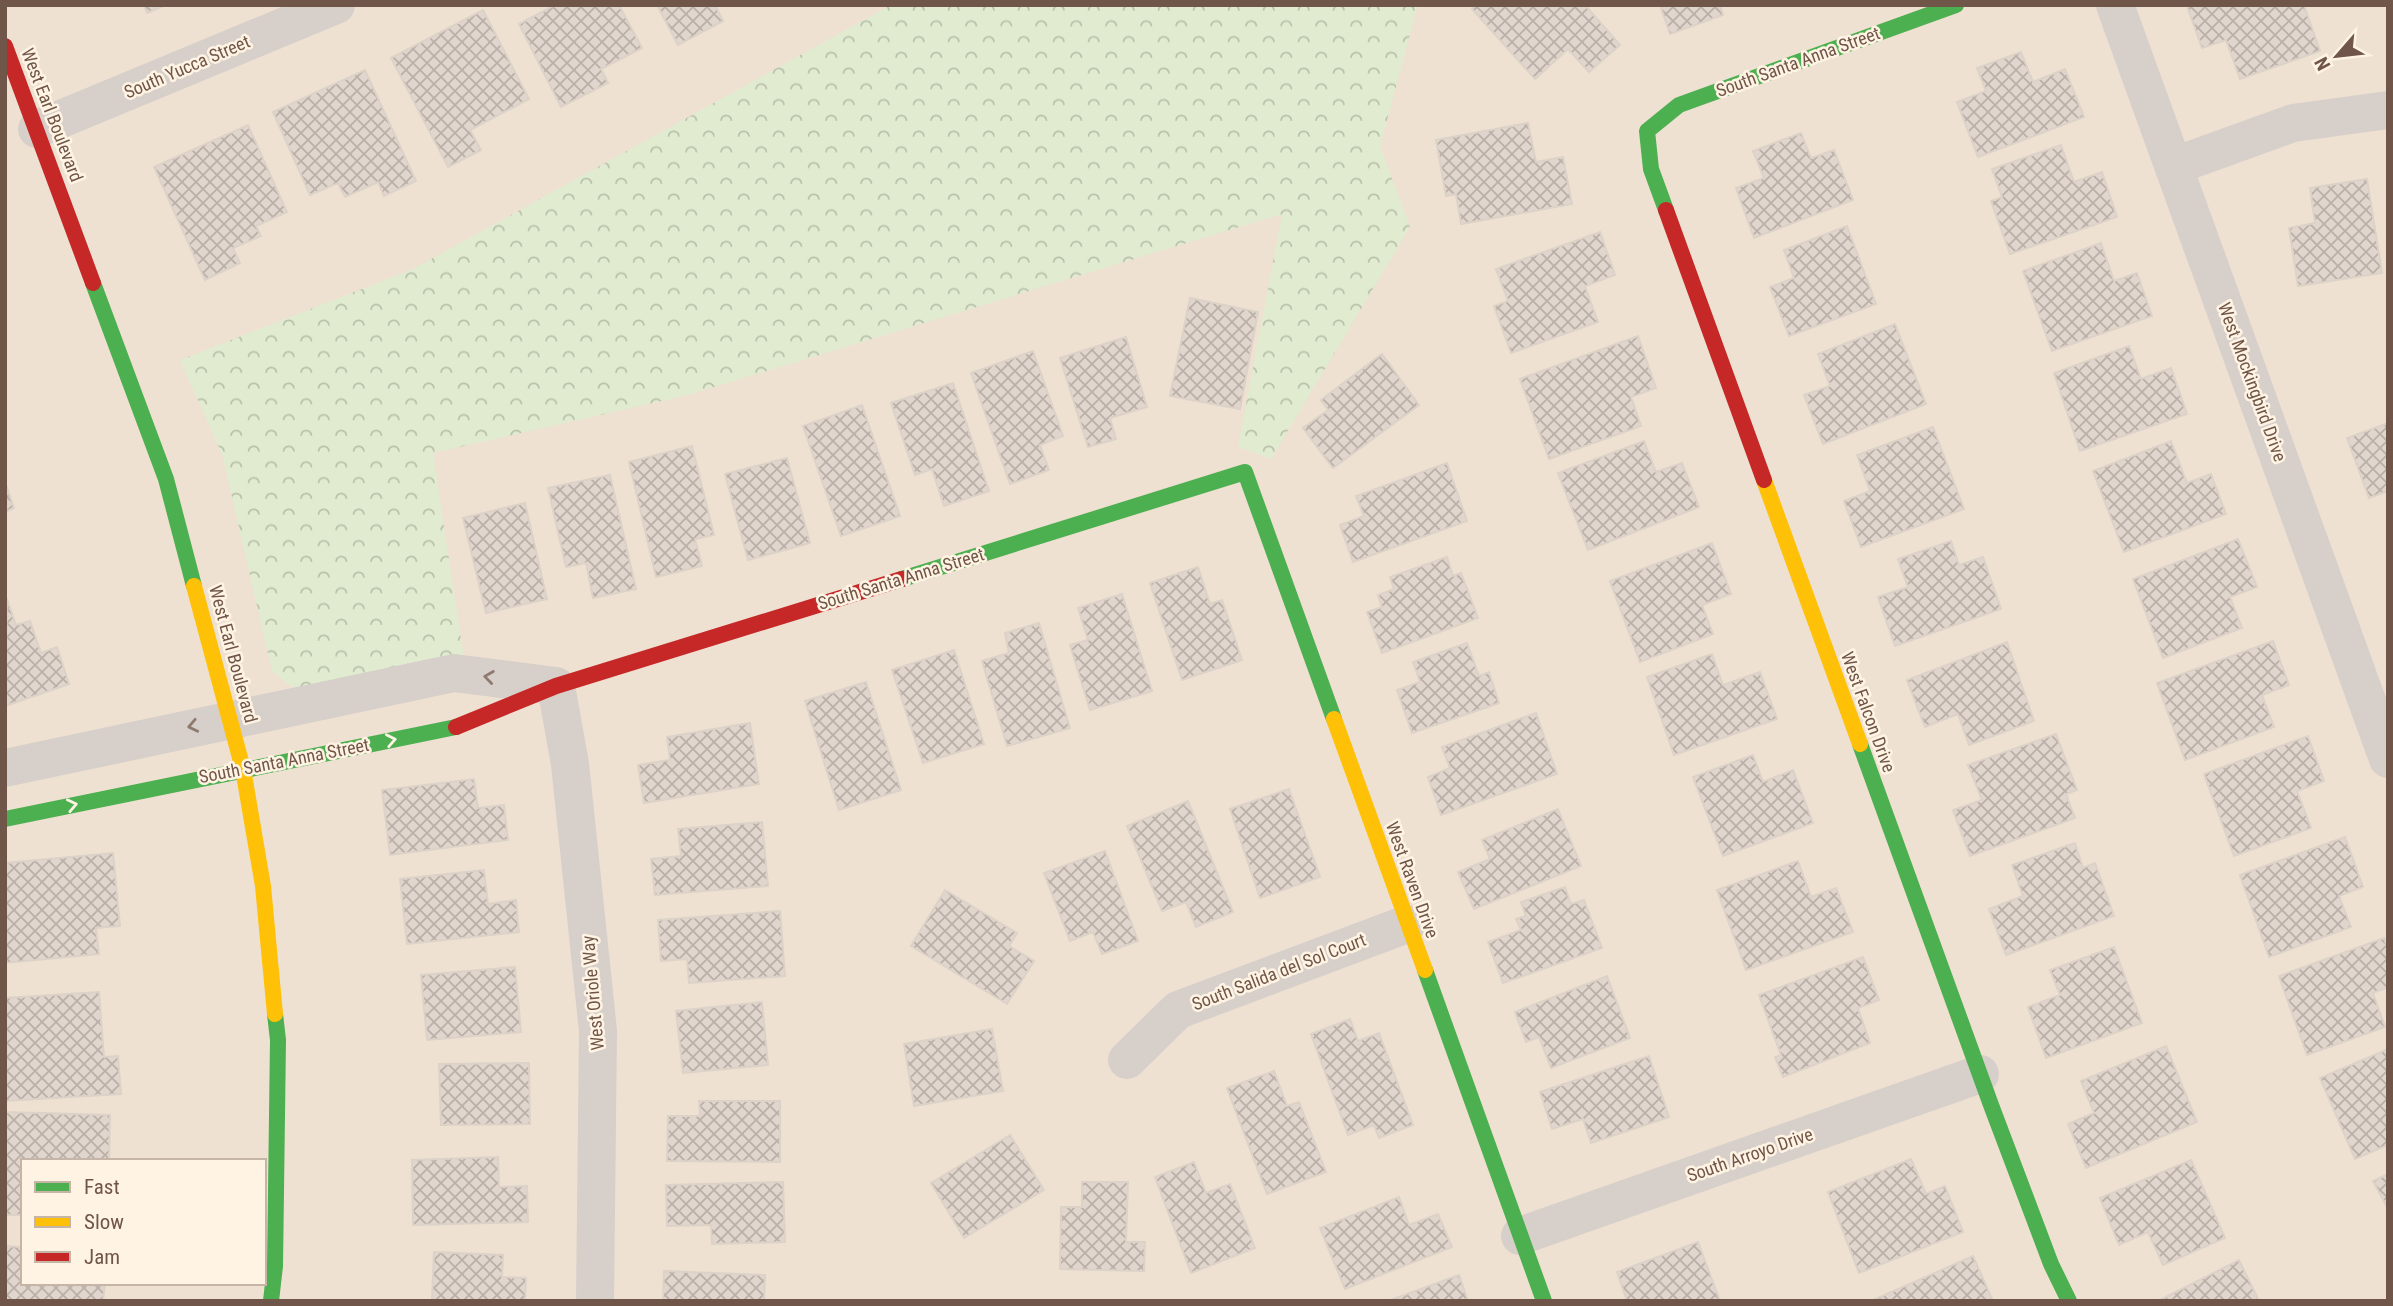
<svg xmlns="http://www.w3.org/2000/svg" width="2393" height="1306" font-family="'Roboto Condensed',sans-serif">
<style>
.residential{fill:#eee1d2;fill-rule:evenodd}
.forest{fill:url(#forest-crowns)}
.building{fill:url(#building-cross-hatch);stroke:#ddd2c8;stroke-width:2}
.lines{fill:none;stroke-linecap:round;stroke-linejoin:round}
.street{stroke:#d7cfc9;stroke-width:38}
.fast{stroke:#4caf50;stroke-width:16}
.slow{stroke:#ffc107;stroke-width:16}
.jam{stroke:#c62828;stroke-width:16}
.oneway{stroke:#8f7a6f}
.oneway2{stroke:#fff4e4}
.labels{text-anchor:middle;stroke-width:5;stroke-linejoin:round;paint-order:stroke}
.street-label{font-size:18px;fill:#705648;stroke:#fff4e4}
</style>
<defs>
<pattern id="forest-crowns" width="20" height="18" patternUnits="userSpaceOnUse" patternTransform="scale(1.75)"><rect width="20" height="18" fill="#e0ebd0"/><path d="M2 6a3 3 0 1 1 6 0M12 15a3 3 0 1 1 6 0" fill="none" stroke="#bac1ab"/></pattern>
<pattern id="building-cross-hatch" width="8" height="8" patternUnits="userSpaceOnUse" patternTransform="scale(1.75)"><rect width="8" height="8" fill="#e1d6cd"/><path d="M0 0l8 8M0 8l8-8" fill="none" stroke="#bbb0a8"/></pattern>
</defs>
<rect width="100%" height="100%" fill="#f5efe5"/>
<!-- residential -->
<path class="residential" d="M5,5H2388V1301H5ZM23,1161H264V1283H23Z"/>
<!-- forest -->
<polygon class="forest" points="891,5 1418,5 1380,146 1410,227 1271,459 1238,447 1282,214 688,395 433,453 464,659 296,690 272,671 222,454 180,360 413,269"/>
<!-- building -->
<g class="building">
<polygon points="144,5 166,5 147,13"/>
<polygon points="555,5 619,5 642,48 601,69 608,83 561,107 519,24"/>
<polygon points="657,5 715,5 723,21 678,45"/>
<polygon points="1476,5 1585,5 1620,45 1589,72 1568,49 1535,79 1472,9"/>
<polygon points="1660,5 1720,5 1723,15 1670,34"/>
<polygon points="2304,5 2320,51 2240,79 2226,40 2202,48 2187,6"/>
<polygon points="483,10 529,99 470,130 481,150 448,167 391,58"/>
<polygon points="2021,52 2033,82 2065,69 2084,117 1978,157 1957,102 1986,91 1977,68"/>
<polygon points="365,70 416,181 384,196 378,182 345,197 338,183 310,195 273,112"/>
<polygon points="1528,123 1536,162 1563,157 1572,204 1461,224 1456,194 1446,196 1436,140"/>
<polygon points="248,125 287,212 256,226 261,236 233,248 240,263 205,280 154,167"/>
<polygon points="1801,133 1811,158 1834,150 1853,200 1754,238 1736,188 1764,178 1753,151"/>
<polygon points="2061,145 2074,182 2102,172 2117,217 2010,254 1991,201 2002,197 1992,169"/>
<polygon points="2367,179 2382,273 2298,286 2289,228 2315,223 2310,188"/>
<polygon points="1847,226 1876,304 1789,336 1770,287 1794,278 1784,250"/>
<polygon points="1600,232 1615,275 1585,286 1598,322 1511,353 1494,306 1508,301 1496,269"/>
<polygon points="2101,243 2114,281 2137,273 2152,316 2052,351 2023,271"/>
<polygon points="1190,298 1258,312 1240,409 1170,396"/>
<polygon points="1895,324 1926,404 1823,444 1804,395 1830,386 1818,354"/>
<polygon points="1638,336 1656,388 1631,397 1641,426 1549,459 1520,379"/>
<polygon points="1126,337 1147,407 1110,418 1116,439 1088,447 1060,358"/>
<polygon points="2129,346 2141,379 2171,368 2187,414 2080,451 2054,373"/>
<polygon points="1033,351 1063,436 1040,445 1049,470 1010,484 971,373"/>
<polygon points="1382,354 1419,405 1333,468 1303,428 1328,410 1321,400"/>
<polygon points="953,383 989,491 944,506 932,469 915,475 891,403"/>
<polygon points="862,405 900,516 841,536 803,426"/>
<polygon points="2388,423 2388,491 2369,498 2347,438"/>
<polygon points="1933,427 1964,509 1861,547 1844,501 1870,491 1857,455"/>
<polygon points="1644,441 1656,472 1682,463 1699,507 1588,550 1558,473"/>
<polygon points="2171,441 2187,483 2211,474 2226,514 2124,552 2093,471"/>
<polygon points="692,446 714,535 695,539 702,566 656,577 629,462"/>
<polygon points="787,458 810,543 748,560 725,474"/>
<polygon points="1447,463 1467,521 1353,562 1340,525 1364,516 1356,496"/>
<polygon points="610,475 636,589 593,598 586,563 566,567 548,488"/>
<polygon points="5,482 14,508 5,512"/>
<polygon points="525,503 547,599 486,613 463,518"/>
<polygon points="2238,539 2257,587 2230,597 2242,628 2163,658 2133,579"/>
<polygon points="1951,541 1959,565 1983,557 2001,609 1895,646 1878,597 1908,587 1898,559"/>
<polygon points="1712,543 1731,594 1702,605 1713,634 1640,662 1610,581"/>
<polygon points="1447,557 1453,576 1461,573 1478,618 1382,653 1367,612 1382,607 1378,595 1394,589 1390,577"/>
<polygon points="1198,567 1210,604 1222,600 1242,660 1182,680 1150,583"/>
<polygon points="1122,594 1152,691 1090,710 1070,645 1088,640 1078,608"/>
<polygon points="7,599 16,625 30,621 41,653 57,647 69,684 5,706"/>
<polygon points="1039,623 1070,728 1007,746 982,661 1009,653 1005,633"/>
<polygon points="2273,641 2289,685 2262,695 2274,727 2185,760 2157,683"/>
<polygon points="2007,642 2034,721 1969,745 1958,714 1925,727 1907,680"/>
<polygon points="1467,643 1479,676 1489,672 1499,703 1412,733 1397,690 1420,682 1413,662"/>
<polygon points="954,650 984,744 923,763 892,670"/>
<polygon points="1712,654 1723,685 1760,672 1777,719 1674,755 1647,677"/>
<polygon points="866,682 901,790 839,810 805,701"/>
<polygon points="1536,713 1557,774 1441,815 1428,777 1450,768 1442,747"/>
<polygon points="750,723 759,784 644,803 638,765 670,760 667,737"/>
<polygon points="2056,734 2077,790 2066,794 2075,818 1970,856 1953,810 1982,800 1968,765"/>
<polygon points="2308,736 2324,781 2297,791 2311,828 2234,856 2204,774"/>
<polygon points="1753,755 1763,782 1793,770 1813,823 1723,856 1693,777"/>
<polygon points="474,779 478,808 504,805 508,840 390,855 382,790"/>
<polygon points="1289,789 1320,877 1260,898 1230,809"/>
<polygon points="1188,801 1233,912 1196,927 1186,902 1162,911 1127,826"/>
<polygon points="1558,809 1581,866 1474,909 1458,872 1490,859 1482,840"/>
<polygon points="762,822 768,886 655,895 651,859 681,856 678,829"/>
<polygon points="2345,837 2363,887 2339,896 2351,927 2269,957 2240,875"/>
<polygon points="2075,843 2083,868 2095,863 2114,916 2006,955 1989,909 2023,896 2012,865"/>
<polygon points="1105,851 1138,941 1102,954 1093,932 1070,941 1044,873"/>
<polygon points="113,853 120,926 96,928 99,954 5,963 5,863"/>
<polygon points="1798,861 1811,897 1836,888 1853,932 1746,970 1717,890"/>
<polygon points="484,870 488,904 516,900 519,932 407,944 400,879"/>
<polygon points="1565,887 1571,904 1584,900 1602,948 1503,983 1488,942 1521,930 1516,919 1526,916 1521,902"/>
<polygon points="945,890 1017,933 1009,946 1034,961 1007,1004 911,946"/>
<polygon points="780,911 785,976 689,983 687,959 661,961 658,920"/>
<polygon points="2384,938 2388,949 2388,987 2373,993 2385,1027 2307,1055 2279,976"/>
<polygon points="2114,947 2142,1023 2046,1058 2028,1007 2060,995 2050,970"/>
<polygon points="1863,957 1879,1000 1858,1008 1870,1043 1783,1077 1775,1057 1781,1055 1759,995"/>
<polygon points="515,967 521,1032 427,1040 421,975"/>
<polygon points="1607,976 1630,1038 1551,1068 1539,1037 1526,1042 1515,1012"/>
<polygon points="99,992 104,1057 118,1056 121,1094 5,1101 5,998"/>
<polygon points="762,1002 768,1065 683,1073 676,1011"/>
<polygon points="1350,1019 1358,1041 1379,1033 1413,1125 1379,1138 1374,1125 1348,1135 1311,1034"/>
<polygon points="992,1029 1003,1091 914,1106 904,1044"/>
<polygon points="2166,1046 2197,1122 2086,1168 2068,1124 2094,1113 2081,1081"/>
<polygon points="2388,1049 2388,1145 2355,1159 2320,1078"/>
<polygon points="1649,1056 1669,1117 1591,1143 1583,1119 1552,1129 1540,1092"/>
<polygon points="529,1063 530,1124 441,1125 439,1064"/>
<polygon points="1274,1071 1287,1106 1299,1102 1326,1172 1267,1194 1227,1088"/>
<polygon points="699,1101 780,1101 780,1162 667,1161 668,1116 700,1116"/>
<polygon points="5,1112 110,1115 109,1161 23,1161 23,1215 5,1215"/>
<polygon points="1010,1135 1044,1190 964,1238 931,1183"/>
<polygon points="498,1157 499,1187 527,1186 528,1222 413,1225 412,1160"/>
<polygon points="1911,1159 1926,1194 1945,1186 1963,1232 1859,1273 1828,1192"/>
<polygon points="2191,1160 2225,1238 2163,1265 2148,1232 2119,1245 2100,1198"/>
<polygon points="1194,1162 1206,1193 1230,1184 1255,1248 1191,1273 1155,1177"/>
<polygon points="2388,1174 2388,1209 2373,1181"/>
<polygon points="783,1182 785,1242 712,1244 711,1225 667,1226 666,1185"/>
<polygon points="1082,1182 1128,1182 1126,1242 1145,1242 1144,1271 1060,1269 1061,1207 1082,1207"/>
<polygon points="1399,1197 1409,1225 1438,1214 1452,1247 1345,1289 1320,1228"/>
<polygon points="1698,1242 1720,1301 1627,1301 1617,1272"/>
<polygon points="5,1246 23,1247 23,1283 105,1283 103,1301 5,1301"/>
<polygon points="434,1252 503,1255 502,1277 526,1278 525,1301 432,1301"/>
<polygon points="1973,1256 1993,1301 1871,1301"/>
<polygon points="2239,1260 2259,1301 2158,1301"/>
<polygon points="664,1271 765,1275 764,1301 663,1301"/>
<polygon points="1459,1275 1468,1301 1388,1301"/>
</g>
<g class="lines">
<!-- street -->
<g class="street">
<polyline points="2115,5 2388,759"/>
<polyline points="37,129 336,5"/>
<polyline points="2174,166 2293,123 2388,110"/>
<polyline points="5,768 454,673 556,686 570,764 598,1031 595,1301"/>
<polyline points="1127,1060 1178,1010 1407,924"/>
<polyline points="1520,1236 1980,1074"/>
</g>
<!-- fast -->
<g class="fast">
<polyline points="1666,210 1651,169 1647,131 1679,105 1956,5"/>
<polyline points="93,283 166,479 194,586"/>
<polyline points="902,579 1245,472 1334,719"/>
<polyline points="1860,744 1991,1105 2051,1264 2069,1301"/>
<polyline points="5,819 456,727"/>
<polyline points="1425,970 1544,1301"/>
<polyline points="271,1301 275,1266 278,1040 275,1014"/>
</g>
<!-- slow -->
<g class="slow">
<polyline points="1764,480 1860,744"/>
<polyline points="194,586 243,769 263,886 275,1014"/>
<polyline points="1334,719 1425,970"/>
</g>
<!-- jam -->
<g class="jam">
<polyline points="5,46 93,283"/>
<polyline points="1666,210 1764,480"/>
<polyline points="456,727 556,686 902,579"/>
</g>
</g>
<!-- one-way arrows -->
<defs><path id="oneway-chevron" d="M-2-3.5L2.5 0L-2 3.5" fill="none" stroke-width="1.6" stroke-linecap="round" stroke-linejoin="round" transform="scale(1.75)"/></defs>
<g class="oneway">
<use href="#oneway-chevron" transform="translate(489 677) rotate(-172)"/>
<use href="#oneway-chevron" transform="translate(193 726) rotate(168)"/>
</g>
<g class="oneway2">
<use href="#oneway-chevron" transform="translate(391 740) rotate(-11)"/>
<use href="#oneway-chevron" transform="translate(72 805) rotate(-12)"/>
</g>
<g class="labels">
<!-- street labels -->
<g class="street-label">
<text transform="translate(1798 62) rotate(-20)" y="6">South Santa Anna Street</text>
<text transform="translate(187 67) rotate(-23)" y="6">South Yucca Street</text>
<text transform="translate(52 115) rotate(69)" y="6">West Earl Boulevard</text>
<text transform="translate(2252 382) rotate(70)" y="6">West Mockingbird Drive</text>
<text transform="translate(901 579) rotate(-17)" y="6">South Santa Anna Street</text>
<text transform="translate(233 654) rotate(75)" y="6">West Earl Boulevard</text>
<text transform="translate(1868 712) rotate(70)" y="6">West Falcon Drive</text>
<text transform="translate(284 761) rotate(-11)" y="6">South Santa Anna Street</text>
<text transform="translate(1412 880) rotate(70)" y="6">West Raven Drive</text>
<text transform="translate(1279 972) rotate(-21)" y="6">South Salida del Sol Court</text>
<text transform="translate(593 993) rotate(-95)" y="6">West Oriole Way</text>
<text transform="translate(1750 1155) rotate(-19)" y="6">South Arroyo Drive</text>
</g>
</g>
<!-- border -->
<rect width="2393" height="1306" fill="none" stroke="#705648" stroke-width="14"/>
<!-- legend -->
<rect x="21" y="1159" width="245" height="126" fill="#fff4e4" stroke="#c6b5a6" stroke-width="2"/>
<rect x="35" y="1182" width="35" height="10" fill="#4caf50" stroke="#c6b5a6" stroke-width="2"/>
<text x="84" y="1194" font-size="21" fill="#705648">Fast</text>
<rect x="35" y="1217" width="35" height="10" fill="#ffc107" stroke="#c6b5a6" stroke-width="2"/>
<text x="84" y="1229" font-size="21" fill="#705648">Slow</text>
<rect x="35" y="1252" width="35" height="10" fill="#c62828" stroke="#c6b5a6" stroke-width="2"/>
<text x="84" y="1264" font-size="21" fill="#705648">Jam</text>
<!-- north arrow -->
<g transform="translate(2337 56) rotate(242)" stroke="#fff4e4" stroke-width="5" paint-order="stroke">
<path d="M0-5L12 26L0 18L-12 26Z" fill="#705648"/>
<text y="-10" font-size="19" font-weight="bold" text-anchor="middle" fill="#705648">N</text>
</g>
</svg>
